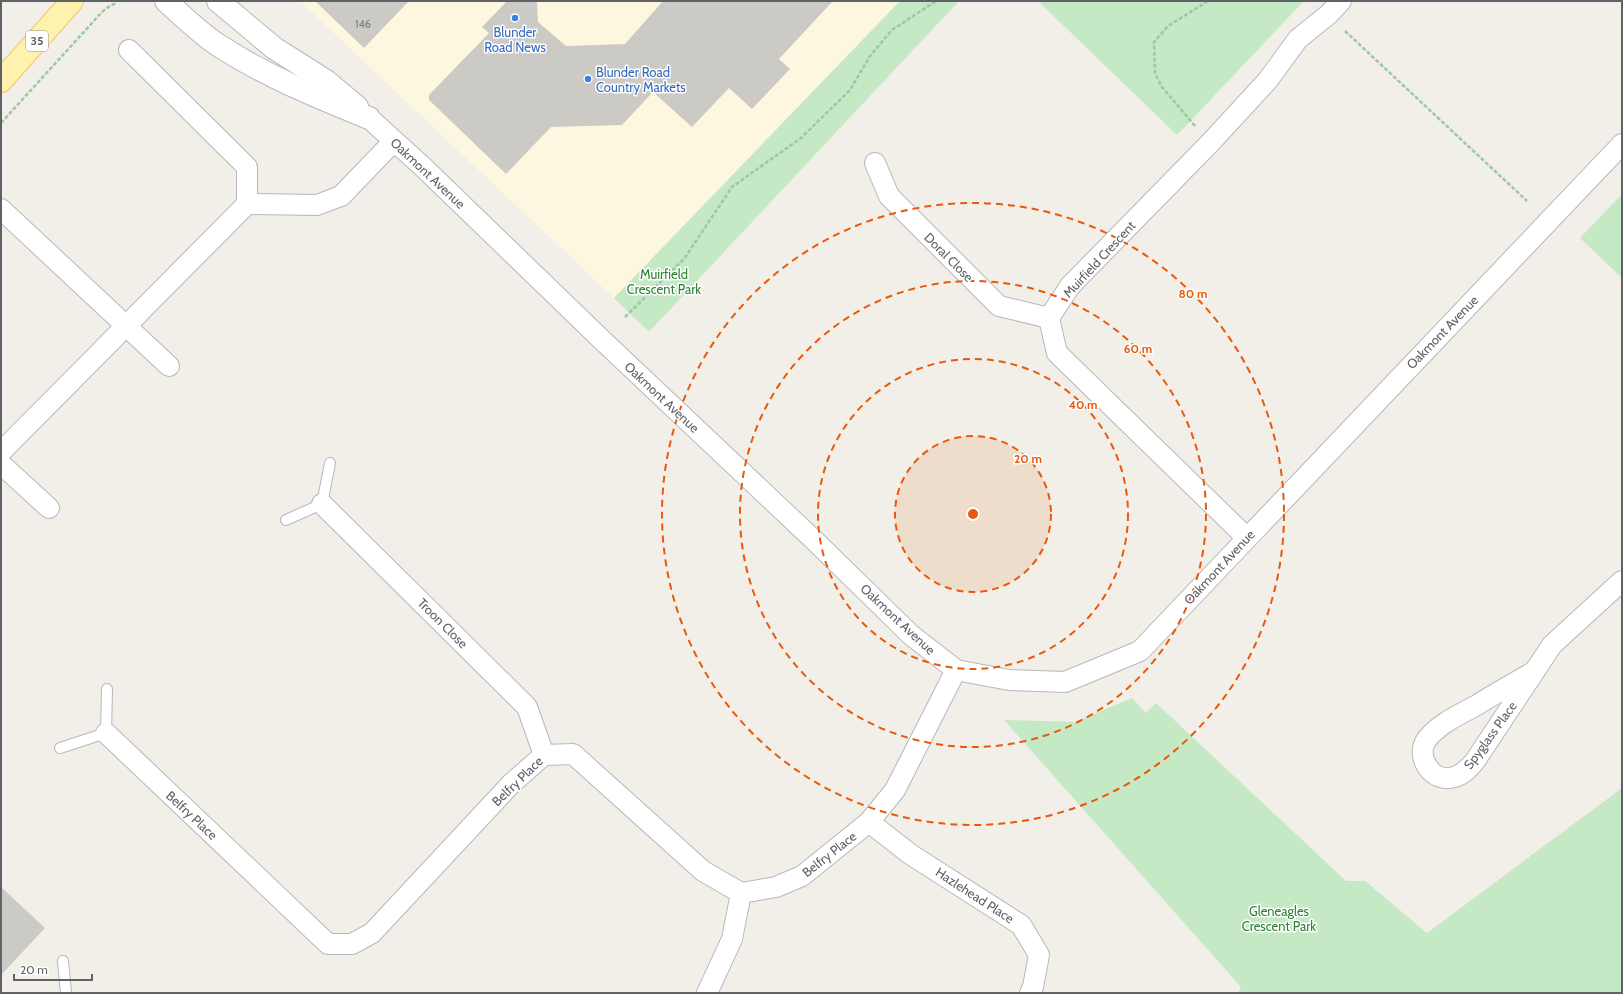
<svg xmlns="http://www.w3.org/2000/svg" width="1623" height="994" font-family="Cabin,sans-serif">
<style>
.commercial{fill:#fef7e0}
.green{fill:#c5e8c5}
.building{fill:#cccac5}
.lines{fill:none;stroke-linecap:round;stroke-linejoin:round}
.service-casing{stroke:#b5b8bc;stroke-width:12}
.minor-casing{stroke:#b5b8bc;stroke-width:22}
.tertiary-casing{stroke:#b5b8bc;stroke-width:24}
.primary-casing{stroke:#f2c960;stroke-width:24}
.path{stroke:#9cc7a9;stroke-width:2.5;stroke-dasharray:4 2;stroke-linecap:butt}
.service{stroke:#fff;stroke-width:10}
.minor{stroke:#fff;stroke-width:20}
.tertiary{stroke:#fff;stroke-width:22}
.primary{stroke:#fff2af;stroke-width:22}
.ring{fill:none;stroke:#e8590c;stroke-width:2;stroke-dasharray:7 5}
.shop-dot{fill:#3f7fe0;stroke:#fff;stroke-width:1.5}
.labels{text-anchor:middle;stroke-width:3;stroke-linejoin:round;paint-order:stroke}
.number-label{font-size:11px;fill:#7a7d7f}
.shield{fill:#fff;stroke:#8f9295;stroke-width:1}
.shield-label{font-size:12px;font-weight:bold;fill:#5f6368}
.shop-label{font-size:13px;fill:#366cbe;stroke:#fff}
.street-label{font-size:13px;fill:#5f6368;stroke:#fff}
.park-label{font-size:13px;fill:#348238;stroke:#fff}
.centre{fill:#e8590c;stroke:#fff;stroke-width:2}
.ring-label{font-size:12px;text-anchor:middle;font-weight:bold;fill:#e8590c;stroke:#fff;stroke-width:3;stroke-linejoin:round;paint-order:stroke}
</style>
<rect width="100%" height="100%" fill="#f1efe8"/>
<!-- commercial -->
<polygon class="commercial" points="300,1 900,1 614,298"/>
<!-- green -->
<g class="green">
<polygon points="900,1 959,1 649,332 614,298"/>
<polygon points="1038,1 1304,1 1177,135"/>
<polygon points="1622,194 1622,278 1580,238"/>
<polygon points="1132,698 1146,713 1156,703 1346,881 1365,881 1427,933 1622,788 1622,993 1238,993 1241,987 1004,720 1075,722"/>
</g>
<!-- building -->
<g class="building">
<polygon points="315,1 409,1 364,48"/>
<polygon points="507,1 537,1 538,22 566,46 625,44 663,1 832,2 779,59 790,69 752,109 729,88 692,127 653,92 622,125 551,127 506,174 429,100 429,95 489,33 482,27"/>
<polygon points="1,887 45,928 1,975"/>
</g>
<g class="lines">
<defs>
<g id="service">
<polyline points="286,520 322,504 330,463"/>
<polyline points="60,748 106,733 107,689"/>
<polyline points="63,961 66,993"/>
</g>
<g id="minor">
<polyline points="369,118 423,167 602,340 816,542 911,635 956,670 1009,680 1065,682 1140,651 1622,144"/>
<polyline points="875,163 889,196 999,306 1049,318"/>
<polyline points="247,204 317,205 341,196 393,142"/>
<polyline points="1,209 169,366"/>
<polyline points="1,452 247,204 247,167 129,50"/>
<polyline points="1,464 49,508"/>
<polyline points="322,504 527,707 544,755"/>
<polyline points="1247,538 1057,353 1049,318 1070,286 1210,143 1268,80 1298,39 1329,14 1341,1"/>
<path d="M1535,671C1516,682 1496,693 1477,705C1459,715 1440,723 1427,739C1414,757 1433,784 1454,777C1463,775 1469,768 1475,761L1552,645L1565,633L1622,581"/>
<polyline points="106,733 328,944 352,944 372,933 511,784 544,755 573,754 703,871 741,893 776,887 802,876 869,822 895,790 956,670"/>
<polyline points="869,822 910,854 1021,925 1039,955 1033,987 1030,993"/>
<polyline points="707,993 732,939 741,893"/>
</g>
<g id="tertiary">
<path d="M166,1C182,16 198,31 215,43C263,75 317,97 369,118"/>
<polyline points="218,1 274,48 326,81 357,107"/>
</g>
<polyline id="primary" points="1,81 72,1"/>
</defs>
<!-- service casing -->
<use href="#service" class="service-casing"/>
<!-- minor casing -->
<use href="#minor" class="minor-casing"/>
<!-- tertiary casing -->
<use href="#tertiary" class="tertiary-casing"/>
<!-- primary casing -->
<use href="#primary" class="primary-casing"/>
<!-- path -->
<g class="path">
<polyline points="1345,31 1527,201"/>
<polyline points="1,123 102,12 111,5 117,3"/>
<polyline points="1195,126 1162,87 1155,73 1154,42 1168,26 1208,1"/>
<polyline points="625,317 684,259 732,187 801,138 850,90 870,56 892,30 936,1"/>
</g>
<!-- service -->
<use href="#service" class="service"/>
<!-- minor -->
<use href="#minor" class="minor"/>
<!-- tertiary -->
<use href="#tertiary" class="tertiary"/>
<!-- primary -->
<use href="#primary" class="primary"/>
</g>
<!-- distance rings -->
<circle cx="973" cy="514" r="78" fill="#e8590c" fill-opacity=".12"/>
<g class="ring">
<circle cx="973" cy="514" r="78"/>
<circle cx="973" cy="514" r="155"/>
<circle cx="973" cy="514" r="233"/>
<circle cx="973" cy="514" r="311"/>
</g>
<!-- markers -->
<g class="shop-dot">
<circle cx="515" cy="18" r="4"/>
<circle cx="588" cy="79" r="4"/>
</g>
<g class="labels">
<!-- number labels -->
<g class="number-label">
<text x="363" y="28">146</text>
</g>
<!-- shield labels -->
<rect class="shield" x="26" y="31" width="22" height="20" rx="3"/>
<g class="shield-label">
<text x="37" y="45">35</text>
</g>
<!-- shop labels -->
<g class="shop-label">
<text x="515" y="37">Blunder<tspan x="515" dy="15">Road News</tspan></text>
<text x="596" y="77" text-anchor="start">Blunder Road<tspan x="596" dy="15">Country Markets</tspan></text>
</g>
<!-- street labels -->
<g class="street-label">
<text transform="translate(428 173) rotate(43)" y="5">Oakmont Avenue</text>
<text transform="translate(949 257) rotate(45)" y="5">Doral Close</text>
<text transform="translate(1099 259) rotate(-47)" y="5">Muirfield Crescent</text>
<text transform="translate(1442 332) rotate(-46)" y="5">Oakmont Avenue</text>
<text transform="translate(662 397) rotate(43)" y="5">Oakmont Avenue</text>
<text transform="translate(1219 567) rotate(-47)" y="5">Oakmont Avenue</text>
<text transform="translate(898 619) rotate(43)" y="5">Oakmont Avenue</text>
<text transform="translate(443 623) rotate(45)" y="5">Troon Close</text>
<text transform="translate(1490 735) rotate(-54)" y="5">Spyglass Place</text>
<text transform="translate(517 781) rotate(-44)" y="5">Belfry Place</text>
<text transform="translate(192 815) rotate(43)" y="5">Belfry Place</text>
<text transform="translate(829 854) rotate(-38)" y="5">Belfry Place</text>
<text transform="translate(975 895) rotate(33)" y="5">Hazlehead Place</text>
</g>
<!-- park labels -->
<g class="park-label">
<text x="664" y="279">Muirfield<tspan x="664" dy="15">Crescent Park</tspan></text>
<text x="1279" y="916">Gleneagles<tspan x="1279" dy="15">Crescent Park</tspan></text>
</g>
</g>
<circle cx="973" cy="514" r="6" class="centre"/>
<g class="ring-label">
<text x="1193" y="298">80 m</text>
<text x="1138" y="353">60 m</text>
<text x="1083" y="409">40 m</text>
<text x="1028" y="463">20 m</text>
</g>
<!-- border -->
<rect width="1623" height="994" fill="none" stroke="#5f6368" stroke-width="4"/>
<!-- scale -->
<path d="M14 974v6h78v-6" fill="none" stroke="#5f6368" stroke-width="2"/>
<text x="20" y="974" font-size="12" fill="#5f6368" stroke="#ffffff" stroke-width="3" paint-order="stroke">20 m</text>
</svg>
